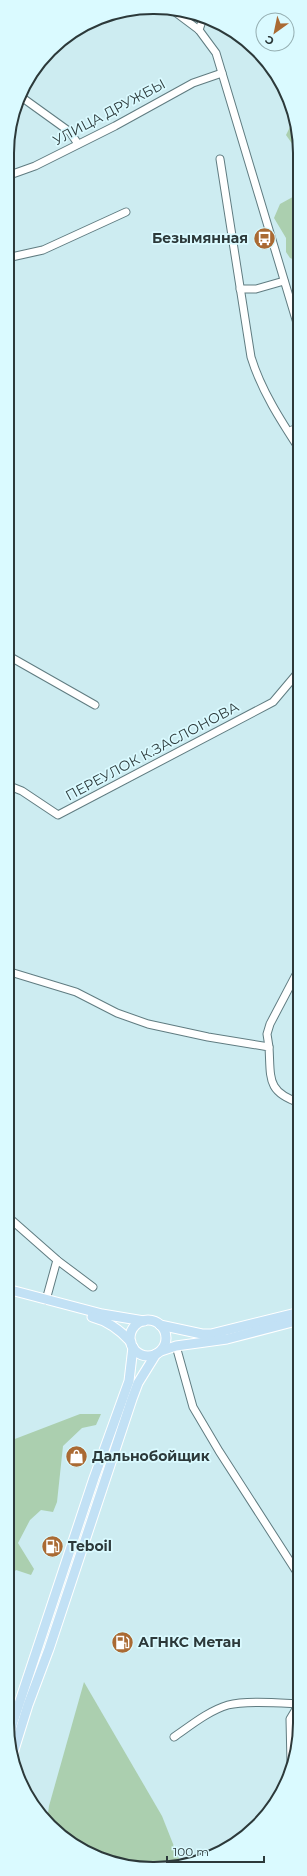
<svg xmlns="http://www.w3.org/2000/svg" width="307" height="1876" font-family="Montserrat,sans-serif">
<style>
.green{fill:#abcfaf}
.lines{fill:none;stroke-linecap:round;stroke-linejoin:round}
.minor-casing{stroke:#607c81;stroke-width:9}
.major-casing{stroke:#fff;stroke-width:11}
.minor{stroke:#fff;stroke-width:7}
.major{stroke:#c2e1f5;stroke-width:9}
.labels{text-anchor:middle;stroke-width:3.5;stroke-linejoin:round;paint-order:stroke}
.street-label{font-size:14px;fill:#2c393a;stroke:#dafaff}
.poi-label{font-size:14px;font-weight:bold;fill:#2c393a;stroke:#dafaff;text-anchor:start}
.rim{fill:none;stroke:#2c393a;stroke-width:2}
</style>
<rect width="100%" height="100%" fill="#cdecf1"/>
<!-- green -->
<g class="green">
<polygon points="293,121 300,144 300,155 286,135"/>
<polygon points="300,193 300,262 290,258 286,252 286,238 274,218 280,204"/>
<polygon points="80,1414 101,1414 96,1425 82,1428 63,1446 57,1502 53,1512 41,1510 30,1520 18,1543 34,1569 31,1575 16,1570 7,1580 7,1442"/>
<polygon points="84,1682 162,1816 181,1864 144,1869 97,1858 50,1826 47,1821 49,1806"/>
</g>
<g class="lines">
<defs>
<g id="minor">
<polyline points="171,9 199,30 216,53 300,333"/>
<polyline points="199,30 203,18"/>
<polyline points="20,96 70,132 78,144"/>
<path d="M220,159L251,357C261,390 281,421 300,450"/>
<polyline points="7,176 35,166 115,126 193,83 222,73"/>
<polyline points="7,258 43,250 126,212"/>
<polyline points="240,289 256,289 284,281"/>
<polyline points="292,430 300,428"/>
<polyline points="7,655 95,705"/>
<polyline points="7,785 22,791 58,815 273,702 300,670"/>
<path d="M7,971L76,992L117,1013L148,1024L208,1037L269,1047C271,1078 266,1092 300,1103"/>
<polyline points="269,1047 267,1034 270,1024 300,967"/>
<polyline points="7,1216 57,1260 93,1287"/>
<polyline points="46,1300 57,1260"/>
<polyline points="176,1346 193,1407 219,1451 300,1577"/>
<path d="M174,1737C190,1726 208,1711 228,1705C246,1700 280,1703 300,1704"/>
<polyline points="291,1764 290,1719 299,1704"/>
</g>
<g id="major">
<polyline points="7,1289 102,1314 144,1321"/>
<path d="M92,1317C108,1321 120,1330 131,1342"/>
<circle cx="148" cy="1338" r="18"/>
<polyline points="160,1325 202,1334 211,1334 300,1312"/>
<polyline points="161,1351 176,1346 227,1339 300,1320"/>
<polyline points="9,1734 94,1478 129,1381 133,1347"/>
<polyline points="13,1753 28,1705 49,1649 132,1399 138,1383 156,1354"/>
</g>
</defs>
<!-- minor casing -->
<use href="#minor" class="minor-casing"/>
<!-- major casing -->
<use href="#major" class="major-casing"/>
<!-- minor -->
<use href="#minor" class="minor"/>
<!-- major -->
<use href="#major" class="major"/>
</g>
<!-- icons -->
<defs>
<symbol id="bus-disc" viewBox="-11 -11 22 22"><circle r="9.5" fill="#aa6a33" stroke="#dafaff"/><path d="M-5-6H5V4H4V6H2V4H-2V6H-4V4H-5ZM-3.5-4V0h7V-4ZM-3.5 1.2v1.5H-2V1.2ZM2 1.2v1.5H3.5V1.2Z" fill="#fff"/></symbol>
<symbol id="shop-disc" viewBox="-11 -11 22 22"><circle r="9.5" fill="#aa6a33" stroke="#dafaff"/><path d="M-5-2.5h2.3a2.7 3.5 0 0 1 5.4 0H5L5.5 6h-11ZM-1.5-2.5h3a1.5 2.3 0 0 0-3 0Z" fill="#fff"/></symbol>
<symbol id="fuel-disc" viewBox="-11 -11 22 22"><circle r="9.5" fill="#aa6a33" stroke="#dafaff"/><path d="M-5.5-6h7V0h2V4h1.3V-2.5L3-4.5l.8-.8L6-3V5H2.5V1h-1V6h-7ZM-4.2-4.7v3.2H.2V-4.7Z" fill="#fff"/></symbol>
</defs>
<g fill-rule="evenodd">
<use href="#bus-disc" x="252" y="226" width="25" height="25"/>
<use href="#shop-disc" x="64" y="1444" width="25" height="25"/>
<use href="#fuel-disc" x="40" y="1534" width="25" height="25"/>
<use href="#fuel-disc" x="110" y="1630" width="25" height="25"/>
</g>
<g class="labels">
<!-- street labels -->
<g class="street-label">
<text transform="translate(109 112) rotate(-28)" y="5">УЛИЦА ДРУЖБЫ</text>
<text transform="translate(152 751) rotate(-28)" y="5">ПЕРЕУЛОК К.ЗАСЛОНОВА</text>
</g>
<!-- poi labels -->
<g class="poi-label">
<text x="248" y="243" text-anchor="end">Безымянная</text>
<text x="92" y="1461">Дальнобойщик</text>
<text x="68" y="1551">Teboil</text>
<text x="138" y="1647">АГНКС Метан</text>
</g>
</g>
<!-- crop -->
<path d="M0 0H307V1876H0ZM153 14H154A139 139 0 0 1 293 153V1723A139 139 0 0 1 154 1862H153A139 139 0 0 1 14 1723V153A139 139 0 0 1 153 14Z" fill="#dafaff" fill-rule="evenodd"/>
<path class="rim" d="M153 14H154A139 139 0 0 1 293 153V1723A139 139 0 0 1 154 1862H153A139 139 0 0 1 14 1723V153A139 139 0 0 1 153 14Z"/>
<!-- north arrow -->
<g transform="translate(275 32) rotate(213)"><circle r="19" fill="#dafaff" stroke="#94adb0"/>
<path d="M0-3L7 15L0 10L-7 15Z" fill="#aa6a33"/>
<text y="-6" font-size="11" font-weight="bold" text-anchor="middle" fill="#2c393a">С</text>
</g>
<!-- scale -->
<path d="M167 1856v6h97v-6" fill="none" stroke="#2c393a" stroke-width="2"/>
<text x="173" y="1856" font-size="12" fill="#2c393a" stroke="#dafaff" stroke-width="3" paint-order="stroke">100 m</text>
</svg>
